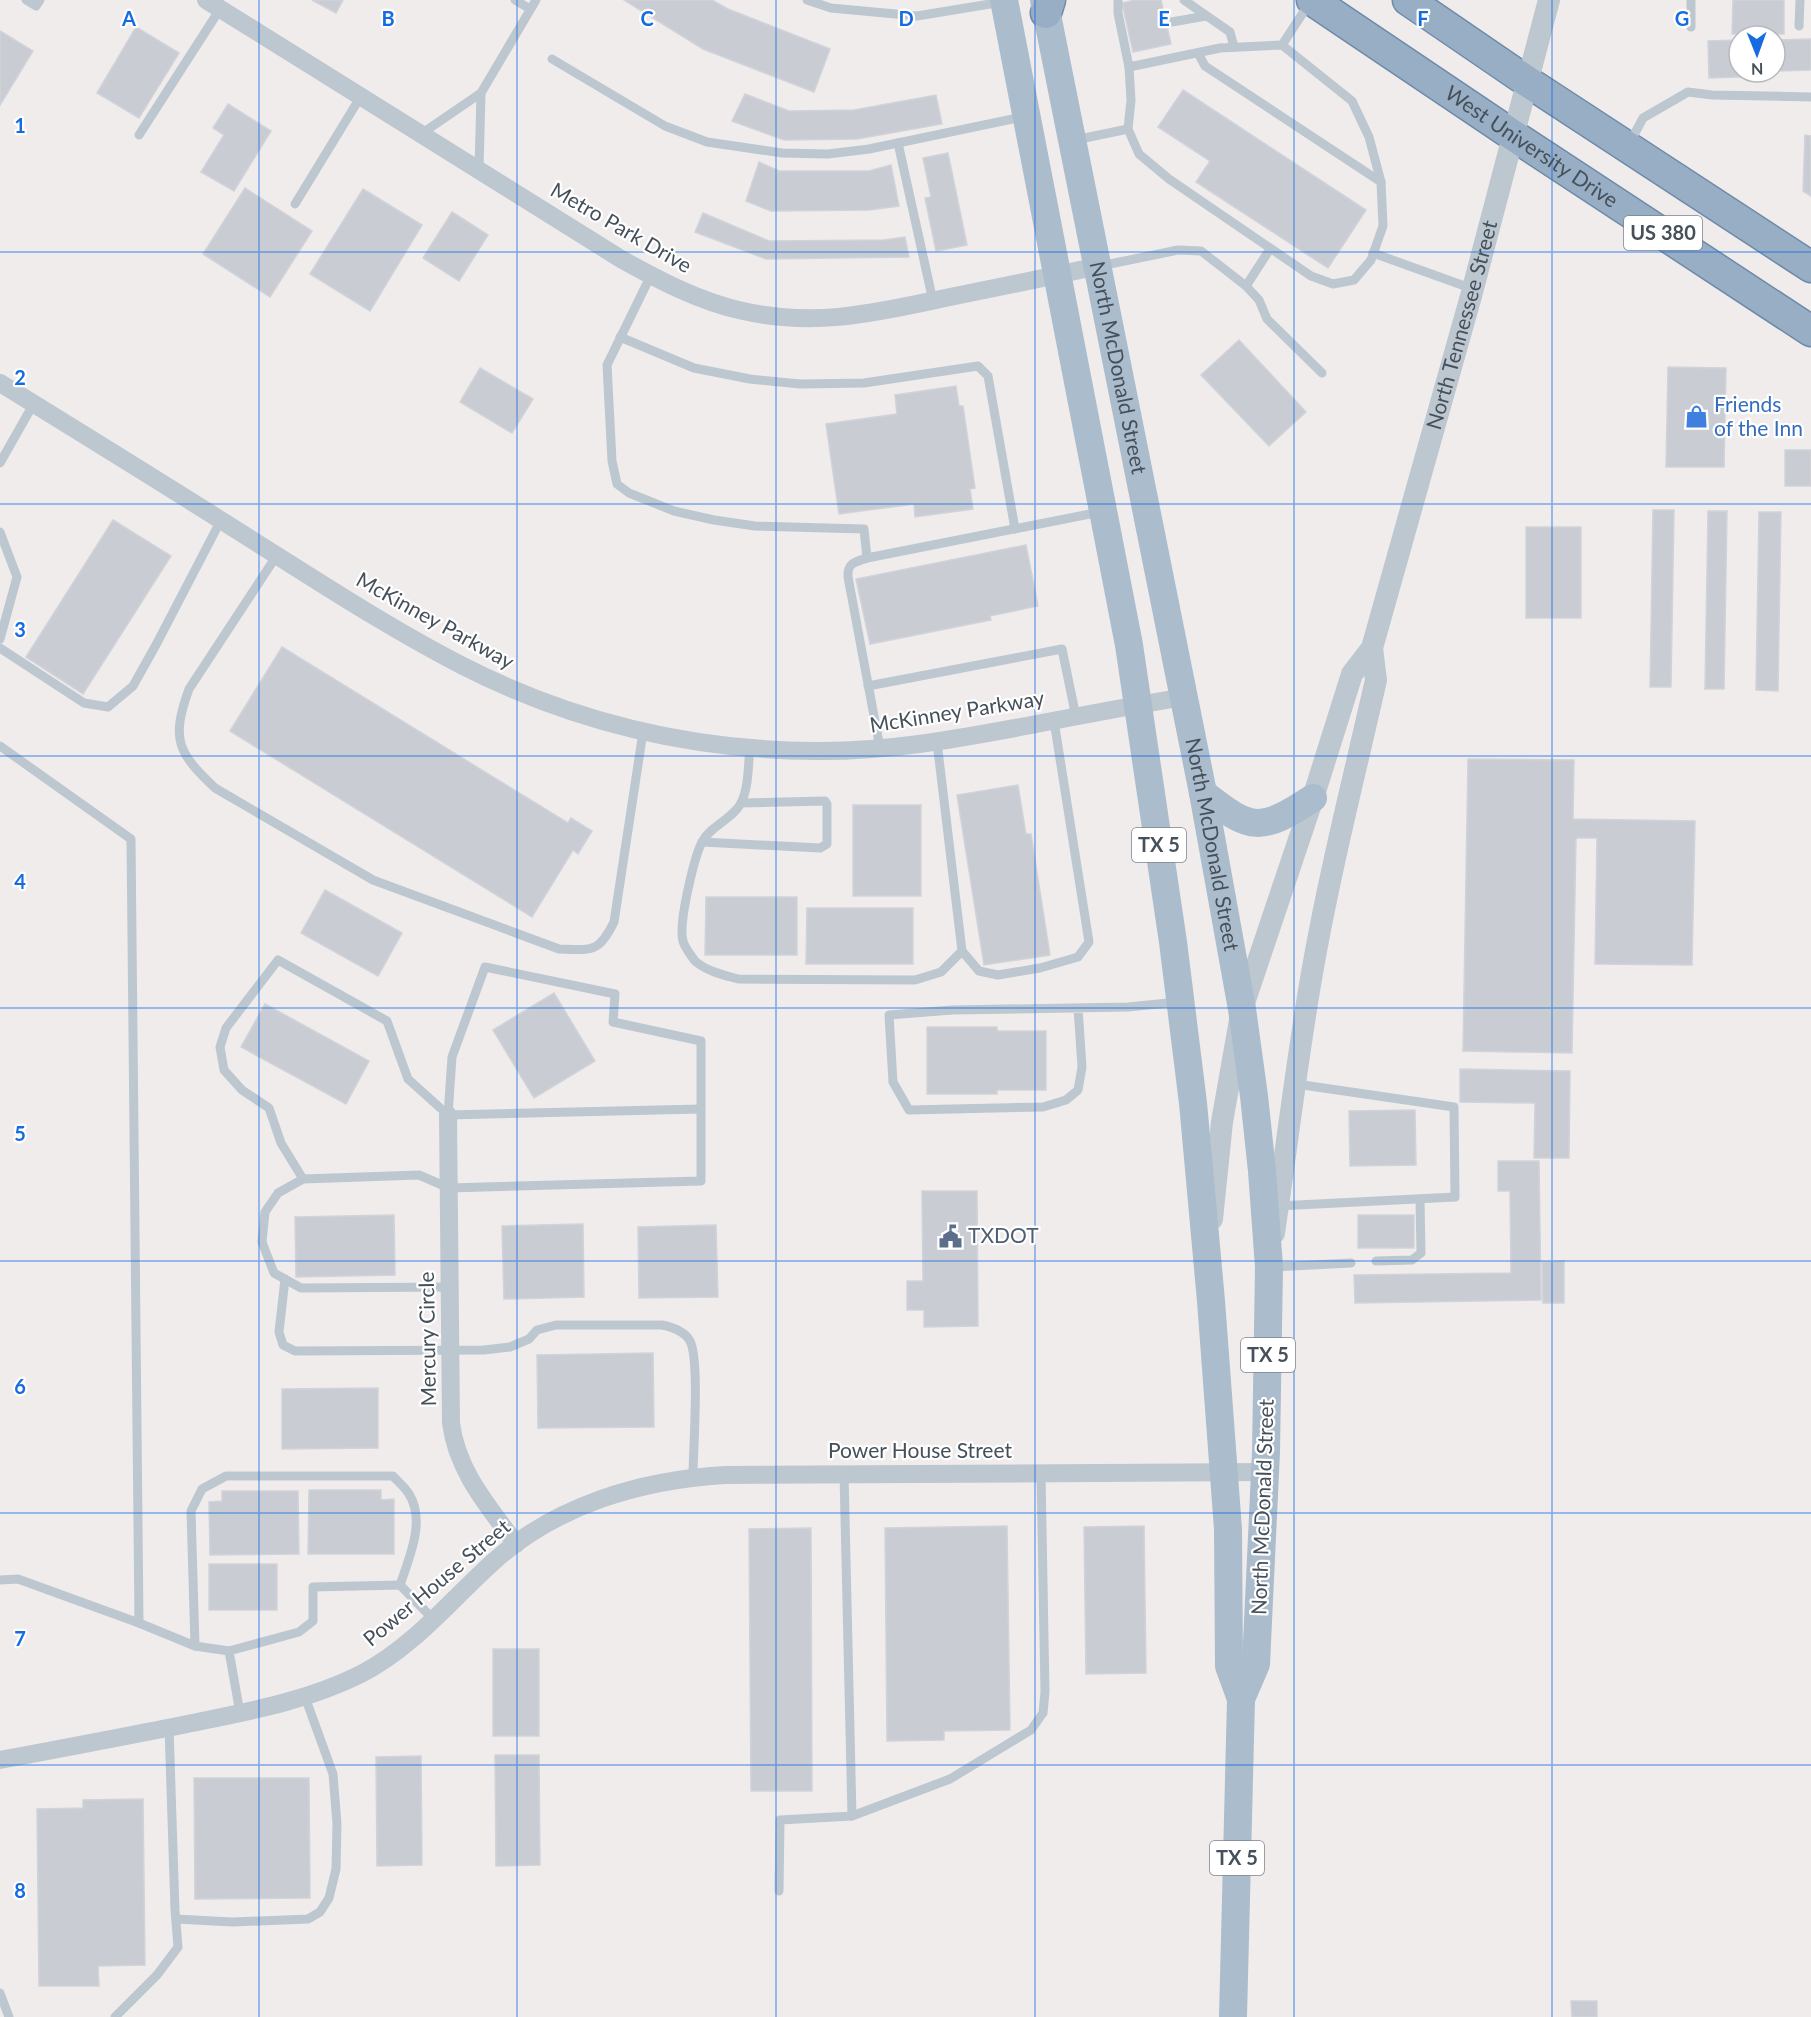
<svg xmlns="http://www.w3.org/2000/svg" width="1811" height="2017" font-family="Lato,sans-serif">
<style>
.building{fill:#c9ccd2;stroke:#d0d3d9;stroke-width:1.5}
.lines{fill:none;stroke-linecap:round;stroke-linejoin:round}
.trunk-casing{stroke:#6e8aa9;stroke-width:33}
.service{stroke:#bdc7d0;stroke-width:9}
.minor{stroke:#bdc7d0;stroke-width:18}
.tertiary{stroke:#bdc7d0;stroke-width:22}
.primary{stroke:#abbccd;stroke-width:28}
.trunk{stroke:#97aec5;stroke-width:30}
.grid{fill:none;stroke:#156ce1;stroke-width:1.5;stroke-opacity:0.55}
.labels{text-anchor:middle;stroke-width:4.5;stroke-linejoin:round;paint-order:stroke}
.shield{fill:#fff;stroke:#7d848c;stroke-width:1.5}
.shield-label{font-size:20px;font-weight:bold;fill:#45505a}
.street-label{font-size:21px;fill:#45505a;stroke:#fff}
.shop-label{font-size:21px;fill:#366cbe;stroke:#fff;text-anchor:start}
.service-label{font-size:21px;fill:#4e5e75;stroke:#fff;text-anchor:start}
.grid-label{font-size:20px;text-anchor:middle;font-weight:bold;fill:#156ce1;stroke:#fff;stroke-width:4.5;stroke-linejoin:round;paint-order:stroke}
</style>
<rect width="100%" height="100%" fill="#f0ecec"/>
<!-- building -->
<g class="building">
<polygon points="312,0 343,0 336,13"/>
<polygon points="624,0 712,0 728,9 830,49 814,92 703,49"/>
<polygon points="1135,0 1161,0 1171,44 1133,52 1122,3"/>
<polygon points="1733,0 1784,0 1784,34 1732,34"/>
<polygon points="136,27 179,53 139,118 97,93"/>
<polygon points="0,31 33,51 0,105"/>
<polygon points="1811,39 1811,70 1775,71 1775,40"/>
<polygon points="1739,40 1739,72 1773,72 1773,76 1709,78 1708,41"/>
<polygon points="1183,90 1366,210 1328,268 1196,182 1210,161 1158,127"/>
<polygon points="745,94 789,111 854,110 936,95 942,124 857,139 784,140 732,121"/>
<polygon points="228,104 271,131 234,191 201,172 224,135 213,128"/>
<polygon points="1805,135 1811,136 1811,196 1803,191"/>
<polygon points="948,153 967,245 936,251 925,198 931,197 923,158"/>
<polygon points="759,162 779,171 869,171 891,165 899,206 869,210 771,211 746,201"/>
<polygon points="245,188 312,231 270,297 203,254"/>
<polygon points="363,189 422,225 370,311 310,274"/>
<polygon points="452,212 488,235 459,281 423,258"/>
<polygon points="703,213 769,241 884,240 905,237 909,257 766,259 695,232"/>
<polygon points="1239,340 1306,412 1269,446 1201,375"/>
<polygon points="1668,367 1726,368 1724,467 1666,467"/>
<polygon points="480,368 533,399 512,433 460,402"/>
<polygon points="956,386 959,406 963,406 975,488 970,489 973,509 915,517 914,504 839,514 826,424 897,414 895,395"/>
<rect x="1785" y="450" width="26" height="36"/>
<polygon points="1653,510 1674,510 1671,687 1650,687"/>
<polygon points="1708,511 1727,511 1724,689 1705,689"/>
<polygon points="1759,512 1781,512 1778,691 1756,690"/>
<polygon points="113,520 171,556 83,694 26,657"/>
<rect x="1526" y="527" width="55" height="91"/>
<polygon points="1026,545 1038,606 990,616 991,620 870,644 856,579"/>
<polygon points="282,647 568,823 571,818 592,831 578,854 573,850 532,917 230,731"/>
<polygon points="1468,759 1574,760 1573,819 1695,821 1692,965 1595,964 1597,838 1576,838 1572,1053 1463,1051"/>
<polygon points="1018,785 1026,834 1031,834 1050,955 984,965 957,795"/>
<rect x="853" y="805" width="68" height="91"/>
<polygon points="325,890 402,933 378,976 301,933"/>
<polygon points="706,897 797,897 797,955 705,955"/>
<polygon points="807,908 913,908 913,964 806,964"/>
<polygon points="554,993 595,1061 534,1098 493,1030"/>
<polygon points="265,1004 369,1061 346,1104 241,1047"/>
<polygon points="927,1027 997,1027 997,1031 1046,1031 1046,1090 997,1090 997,1094 927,1094"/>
<polygon points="1460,1069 1570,1071 1569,1158 1534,1158 1535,1103 1460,1102"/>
<polygon points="1415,1110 1416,1165 1350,1166 1349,1111"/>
<polygon points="1498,1161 1539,1161 1541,1300 1355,1303 1354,1275 1511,1273 1510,1191 1498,1191"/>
<polygon points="922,1191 977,1191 978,1326 924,1327 924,1310 907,1310 907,1281 923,1281"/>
<polygon points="394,1215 395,1275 296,1277 295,1217"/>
<rect x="1358" y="1215" width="56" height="33"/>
<polygon points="583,1224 584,1297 504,1299 502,1226"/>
<polygon points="716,1225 718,1297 639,1298 638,1227"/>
<polygon points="1564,1261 1564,1303 1543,1303 1542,1262"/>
<polygon points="653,1353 654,1427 538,1428 537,1355"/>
<polygon points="378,1388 378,1448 282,1449 282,1389"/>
<polygon points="309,1490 381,1490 381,1500 394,1499 394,1554 308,1554"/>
<polygon points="222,1491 298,1491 299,1554 210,1555 209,1502 222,1501"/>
<polygon points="1007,1526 1010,1730 944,1731 944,1740 887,1741 885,1528"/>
<polygon points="1144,1526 1146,1673 1086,1674 1084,1527"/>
<polygon points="811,1528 812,1791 751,1791 749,1529"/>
<rect x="209" y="1564" width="68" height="46"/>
<rect x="493" y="1649" width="46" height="87"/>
<polygon points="495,1755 539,1755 540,1865 496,1866"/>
<polygon points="421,1756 422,1865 377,1866 376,1757"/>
<polygon points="194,1778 309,1778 310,1898 195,1899"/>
<polygon points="143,1799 145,1965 98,1966 99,1986 39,1986 37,1809 83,1808 83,1800"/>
<polygon points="1571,2001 1597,2001 1597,2017 1572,2017"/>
</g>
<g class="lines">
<defs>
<g id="trunk">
<path id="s3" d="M1312,0L1514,136L1811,331"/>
<polyline points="1408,0 1528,82 1811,267"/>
<polyline points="1046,13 1050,0"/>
</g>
</defs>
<!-- trunk casing -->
<use href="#trunk" class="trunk-casing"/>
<!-- service -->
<g class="service">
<polyline points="26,0 36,6 40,0"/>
<polyline points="515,0 530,9"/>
<polyline points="807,0 831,8 917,16 1002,2"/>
<polyline points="1118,0 1118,13 1129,67"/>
<polyline points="1184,0 1230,32 1234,47"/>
<polyline points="1166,23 1206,16"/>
<polyline points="1799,26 1800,0"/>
<polyline points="1691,27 1691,0"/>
<polygon points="1282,45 1352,101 1369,137 1381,182 1383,226 1371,260 1354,280 1333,284 1311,276 1169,179 1139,154 1128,129 1131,100 1129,67 1220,48"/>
<polyline points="1282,45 1310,2"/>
<polyline points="1198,53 1205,66 1381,182"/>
<polyline points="552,59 665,126 707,142 782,153 828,154 869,149 1022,117"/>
<polyline points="421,134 481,93 536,0"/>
<polyline points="139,135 220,9"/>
<polyline points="1075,140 1128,129"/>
<polyline points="898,143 933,301"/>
<polyline points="1629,144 1643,118 1688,92 1712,95 1811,97"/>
<polyline points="479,169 481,93"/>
<polyline points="295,204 361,96"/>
<polyline points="1373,253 1473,289"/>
<polyline points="1100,266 1178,250 1201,251 1246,286 1259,300 1267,319 1322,373"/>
<polyline points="651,275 607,365 612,461 617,484 629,493 674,511 714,520 755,526 864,529 867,558 1100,512"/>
<polyline points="1246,286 1270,249"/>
<polyline points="620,337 694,368 750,379 800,384 864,383 978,366 988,376 1015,529"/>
<polyline points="0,463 34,403"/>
<polyline points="0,532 17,577 0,639"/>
<path d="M277,555L189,689C171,739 177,752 215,788L373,880L559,949C592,950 599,953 614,922L643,732"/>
<path d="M867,558C855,562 847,563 848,577L880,748"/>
<polyline points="0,648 84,703 108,707 133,686 157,643 221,520"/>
<polyline points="868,686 1062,649 1076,717"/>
<polyline points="0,746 131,839 139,1623 195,1646"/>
<path d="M750,748C748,765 749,787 741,803C733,819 711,825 702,842C694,858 678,924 683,941C684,946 692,957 695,961C706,971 724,975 738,979L915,980L941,972L962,951L937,742"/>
<polyline points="702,842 820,848 827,844 827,804 825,801 741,803"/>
<polyline points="962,951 979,971 998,975 1040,968 1078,957 1089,942 1054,721"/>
<polyline points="1078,1008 1082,1067 1078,1090 1066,1100 1043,1107 909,1110 893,1082 889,1015 952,1010 1128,1007 1178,1002"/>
<polyline points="448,1115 452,1057 485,967 615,994 613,1022 701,1041 701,1109"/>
<polyline points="303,1179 281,1143 269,1108 242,1090 224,1070 220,1047 226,1028 278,960 387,1021 408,1079 448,1115 701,1109 701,1181 449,1188 419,1175 303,1179 278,1193 265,1212 262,1242 274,1273 301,1288 450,1287"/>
<polyline points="1278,1206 1455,1197 1454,1107 1296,1084"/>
<polyline points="1376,1261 1412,1260 1421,1253 1420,1199"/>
<polyline points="1273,1267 1351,1263"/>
<path d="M285,1279L279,1332L283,1345L295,1351L484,1350L510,1347L529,1339L537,1330L556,1325H662C672,1327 685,1332 690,1341C700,1360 693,1450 693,1477"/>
<polyline points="844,1474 852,1816"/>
<polyline points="0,1580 18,1579 139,1623"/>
<path d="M229,1651L195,1646L191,1511L202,1489L226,1476H393C398,1482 405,1487 409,1494C426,1521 409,1558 400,1585"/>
<polyline points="240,1713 229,1651 299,1632 313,1621 313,1587 400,1585 433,1619"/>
<polyline points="779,1891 780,1820 852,1816 950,1779 1031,1730 1043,1713 1045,1692 1041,1474"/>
<polyline points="176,1919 232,1922 308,1919 320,1912 329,1898 336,1869 337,1824 333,1774 305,1697"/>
<polyline points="0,1993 9,2017"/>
<polyline points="115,2017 157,1975 178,1947 175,1910 169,1727"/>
</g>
<!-- minor -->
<g class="minor">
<path d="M206,0L621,259C659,280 700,302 743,311C817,328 878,312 950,297C1000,287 1049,277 1098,266"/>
<path d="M0,383C86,436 172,489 257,543C324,585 391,629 461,665C572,722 691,750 815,751C886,752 956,739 1026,726C1078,716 1131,706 1184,697"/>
<path d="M448,1115L451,1423C457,1471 488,1506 516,1544"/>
<path d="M0,1760C64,1748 128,1736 192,1723C250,1711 307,1701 361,1674C412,1648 450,1601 492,1563C555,1505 641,1480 725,1475L1266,1472"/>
</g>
<!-- tertiary -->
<g class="tertiary">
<path id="s1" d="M1212,1219L1222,1122L1242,1009L1313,798L1352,674L1372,648L1471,296L1549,0"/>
<path d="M1274,1233C1287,1146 1297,1059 1312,973C1329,875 1354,777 1376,680L1372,648"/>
</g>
<!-- primary -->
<g class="primary">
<polyline points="1004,0 1129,645 1173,942 1193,1103 1211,1301 1228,1529 1229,1666 1241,1699 1233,2017"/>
<path id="s2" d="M1044,0L1203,793L1242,1009L1254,1096L1262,1171L1269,1267L1266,1452L1256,1664L1241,1699"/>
<path d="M1203,793C1252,832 1261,832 1313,798"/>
</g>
<!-- trunk -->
<use href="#trunk" class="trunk"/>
</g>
<!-- grid -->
<path class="grid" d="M259,0V2017M517,0V2017M776,0V2017M1035,0V2017M1294,0V2017M1552,0V2017M0,252H1811M0,504H1811M0,756H1811M0,1008H1811M0,1261H1811M0,1513H1811M0,1765H1811"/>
<!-- icons -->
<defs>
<symbol id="shop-bare" viewBox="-9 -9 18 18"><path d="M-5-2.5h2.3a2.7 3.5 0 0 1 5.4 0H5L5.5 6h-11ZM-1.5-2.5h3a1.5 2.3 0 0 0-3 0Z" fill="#3f7fe0" stroke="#fff" stroke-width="2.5" paint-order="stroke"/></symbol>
<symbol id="civic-bare" viewBox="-9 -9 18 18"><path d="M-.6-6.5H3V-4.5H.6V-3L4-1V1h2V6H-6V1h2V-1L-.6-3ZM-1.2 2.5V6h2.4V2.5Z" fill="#5c6f8a" stroke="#fff" stroke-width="2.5" paint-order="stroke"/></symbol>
</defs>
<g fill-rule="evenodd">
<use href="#shop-bare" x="1680" y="400" width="33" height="33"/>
<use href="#civic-bare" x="934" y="1220" width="33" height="33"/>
</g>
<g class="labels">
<!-- shield labels -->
<g class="shield">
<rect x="1624" y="216" width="78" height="34" rx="4.5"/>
<rect x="1132" y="828" width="54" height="34" rx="4.5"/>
<rect x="1241" y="1338" width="54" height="34" rx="4.5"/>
<rect x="1210" y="1841" width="54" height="34" rx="4.5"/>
</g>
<g class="shield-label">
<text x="1663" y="240">US 380</text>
<text x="1159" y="852">TX 5</text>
<text x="1268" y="1362">TX 5</text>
<text x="1237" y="1865">TX 5</text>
</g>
<!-- street labels -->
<g class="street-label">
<text dy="7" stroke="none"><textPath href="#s3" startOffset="264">West University Drive</textPath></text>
<text transform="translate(621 228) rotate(30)" y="7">Metro Park Drive</text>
<text dy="7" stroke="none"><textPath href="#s1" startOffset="933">North Tennessee Street</textPath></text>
<text dy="7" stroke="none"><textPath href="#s2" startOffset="375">North McDonald Street</textPath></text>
<text transform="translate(435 621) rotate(29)" y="7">McKinney Parkway</text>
<text transform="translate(957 712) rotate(-9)" y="7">McKinney Parkway</text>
<text dy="7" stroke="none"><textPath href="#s2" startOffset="861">North McDonald Street</textPath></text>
<text transform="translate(428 1339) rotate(-91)" y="7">Mercury Circle</text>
<text x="920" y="1458">Power House Street</text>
<text transform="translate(1263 1507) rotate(-88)" y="7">North McDonald Street</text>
<text transform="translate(437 1583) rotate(-40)" y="7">Power House Street</text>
</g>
<!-- shop labels -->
<g class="shop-label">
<text x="1714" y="412">Friends<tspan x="1714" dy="24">of the Inn</tspan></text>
</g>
<!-- service labels -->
<g class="service-label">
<text x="968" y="1243">TXDOT</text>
</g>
</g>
<g class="grid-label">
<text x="129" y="26">A</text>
<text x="388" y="26">B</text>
<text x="647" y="26">C</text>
<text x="906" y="26">D</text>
<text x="1164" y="26">E</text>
<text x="1423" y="26">F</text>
<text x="1682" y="26">G</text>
<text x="20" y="133">1</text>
<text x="20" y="385">2</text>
<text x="20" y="637">3</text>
<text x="20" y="889">4</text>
<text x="20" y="1141">5</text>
<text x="20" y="1394">6</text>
<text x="20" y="1646">7</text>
<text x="20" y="1898">8</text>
</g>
<!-- north arrow -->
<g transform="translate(1757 54) rotate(179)"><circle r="28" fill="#ffffff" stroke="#b5b9bd" stroke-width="1.5"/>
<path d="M0-4.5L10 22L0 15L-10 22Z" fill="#156ce1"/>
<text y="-9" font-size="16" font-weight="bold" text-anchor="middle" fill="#45505a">N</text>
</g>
</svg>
